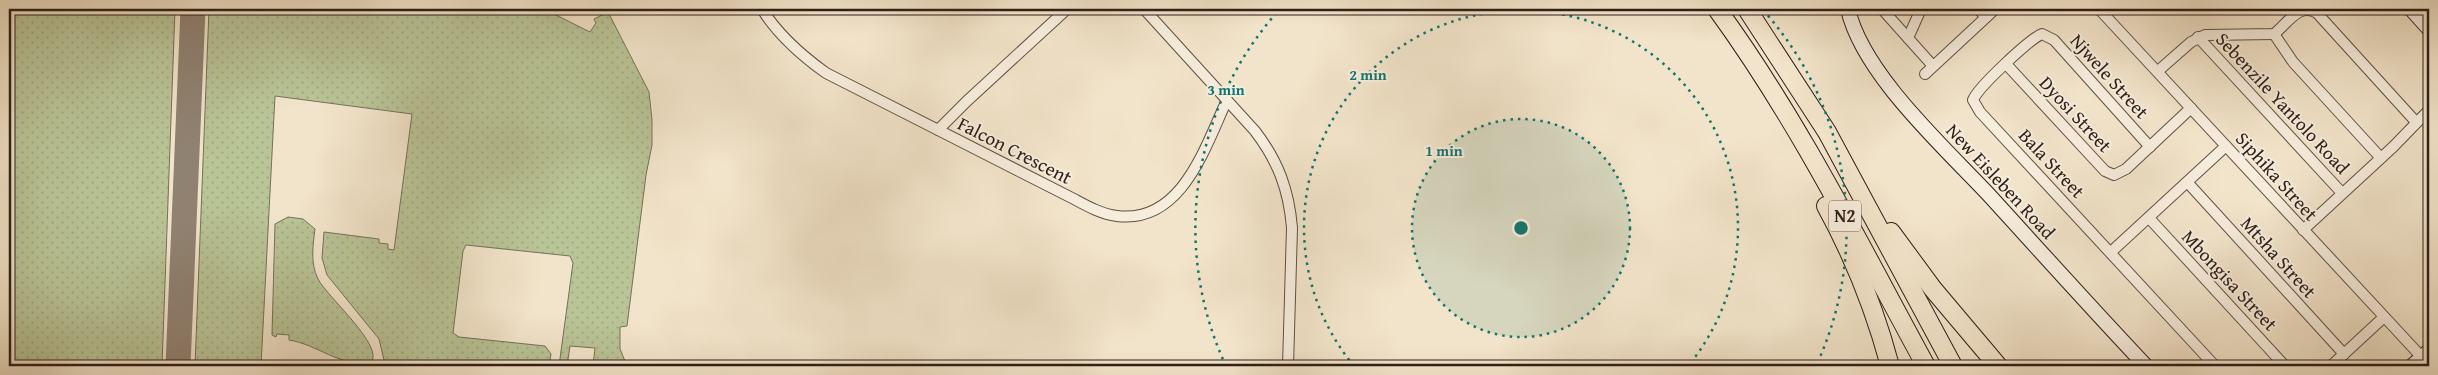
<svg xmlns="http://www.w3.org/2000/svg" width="2438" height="375" font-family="'Gentium Book Plus',serif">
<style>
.green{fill:url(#green-dots);stroke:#747258}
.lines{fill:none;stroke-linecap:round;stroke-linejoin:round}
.taxiway{stroke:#908272;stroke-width:25}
.street-casing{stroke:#5f5045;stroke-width:12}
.secondary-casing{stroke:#2e1f19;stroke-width:16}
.highway-casing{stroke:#2e1f19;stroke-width:20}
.street{stroke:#f7eddd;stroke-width:10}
.secondary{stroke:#f7eddd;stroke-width:14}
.highway{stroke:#f2e4ca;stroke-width:18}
.ring{fill:none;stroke:#0f766e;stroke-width:2.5;stroke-dasharray:2.5 5}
.labels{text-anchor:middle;stroke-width:4;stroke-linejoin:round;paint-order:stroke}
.shield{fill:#f7eddd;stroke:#6a5d54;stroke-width:1}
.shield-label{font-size:18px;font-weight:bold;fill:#2e1f19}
.street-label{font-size:19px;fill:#2e1f19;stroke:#f7eddd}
.centre{fill:#0f766e;stroke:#f7eddd;stroke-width:2.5}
.ring-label{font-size:15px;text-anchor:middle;font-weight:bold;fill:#0f766e;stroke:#f7eddd;stroke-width:4;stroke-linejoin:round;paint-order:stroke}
</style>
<defs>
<pattern id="green-dots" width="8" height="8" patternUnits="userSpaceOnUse" patternTransform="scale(1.25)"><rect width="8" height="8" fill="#b9c497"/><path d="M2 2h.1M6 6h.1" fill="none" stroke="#9fa882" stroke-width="1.8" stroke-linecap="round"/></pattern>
</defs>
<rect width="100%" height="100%" fill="#f2e4ca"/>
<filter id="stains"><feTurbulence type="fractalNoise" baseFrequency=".004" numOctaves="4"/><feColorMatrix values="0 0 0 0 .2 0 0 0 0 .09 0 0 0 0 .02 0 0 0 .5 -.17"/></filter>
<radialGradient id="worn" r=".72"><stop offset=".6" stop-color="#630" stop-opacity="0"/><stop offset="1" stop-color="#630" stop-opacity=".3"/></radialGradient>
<!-- green -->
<g class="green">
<polygon points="9,9 175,9 162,366 9,366"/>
<polygon points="209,9 544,9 590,32 596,23 594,19 608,12 649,92 652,120 652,145 646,175 627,326 620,327 620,349 627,366 593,366 595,348 570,346 567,366 559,366 573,263 570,256 466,245 463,251 453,333 459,337 545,346 551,354 549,366 387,365 384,360 379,339 327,275 322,258 324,232 379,239 379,243 388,244 388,249 394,250 412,114 275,96 261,366 195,366"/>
<path d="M288,217L303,219L315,229C313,245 310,263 318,279C327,297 385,346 371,363C337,366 319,345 289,340V335L277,334L276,337L272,335L275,224Z"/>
</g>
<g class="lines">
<!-- taxiway -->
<polyline class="taxiway" points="178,366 193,9"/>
<defs>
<g id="street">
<path d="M762,9C778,35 801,55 826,73L1074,199C1087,206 1101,214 1117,216C1182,224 1205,147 1227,100"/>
<path d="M1144,9L1255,131C1278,161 1289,190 1292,228L1288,366"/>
<polyline points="1882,9 1933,66"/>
<polyline points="1978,9 1986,17"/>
<polyline points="2099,9 2429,365"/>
<polyline points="2274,34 2293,62 2380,157"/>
<polyline points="2198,37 2342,193"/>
<polyline points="1908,38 1921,9"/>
<polyline points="2006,64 2105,171 2114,175 2126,169 2191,108"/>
<path d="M2158,71L2191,42L2205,35L2274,34C2287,24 2299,2 2317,13L2416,122"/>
<polyline points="1925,74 1995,9"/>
<polyline points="938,130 967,101 1067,9"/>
<path d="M2150,147L2054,40L2042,34C2030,39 1978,87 1973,100L1980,112L2215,366"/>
<polyline points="2188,183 2344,354"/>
<polyline points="2149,218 2285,366"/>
<polyline points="2303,230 2393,147 2429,110"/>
<polyline points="2111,252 2226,146"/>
<polyline points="2331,366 2384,317"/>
</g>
<g id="secondary">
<path d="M1848,9C1862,73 1944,147 1989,195C2041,252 2093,310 2146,366"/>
<polyline points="2411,9 2429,29"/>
<polyline points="2412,366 2429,351"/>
</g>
<g id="highway">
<path d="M1717,9C1798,120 1860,245 1926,366"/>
<polyline points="1747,9 1827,132 1953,366"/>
<path d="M1826,206C1854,257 1875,310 1890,366"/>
<polyline points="1891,232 1933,289 1998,366"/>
</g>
</defs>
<!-- street casing -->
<use href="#street" class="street-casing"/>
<!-- secondary casing -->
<use href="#secondary" class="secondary-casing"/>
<!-- highway casing -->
<use href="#highway" class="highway-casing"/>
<!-- street -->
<use href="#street" class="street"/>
<!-- secondary -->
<use href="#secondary" class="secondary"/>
<!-- highway -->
<use href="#highway" class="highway"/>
</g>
<!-- distance rings -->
<circle cx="1521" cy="228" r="109" fill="#0f766e" fill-opacity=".12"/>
<g class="ring">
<circle cx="1521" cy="228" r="109"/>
<path d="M1354 366A217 217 0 1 1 1688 366"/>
<path d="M1226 366A326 326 0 0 1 1279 10M1763 10A326 326 0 0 1 1816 366"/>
</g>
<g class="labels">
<!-- shield labels -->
<rect class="shield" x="1829" y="200.5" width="32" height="31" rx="4"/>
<g class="shield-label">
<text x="1845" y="222">N2</text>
</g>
<!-- street labels -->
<g class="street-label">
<text transform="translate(2110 76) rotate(48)" y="7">Njwele Street</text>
<text transform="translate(2283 103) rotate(47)" y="7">Sebenzile Yantolo Road</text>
<text transform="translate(2076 114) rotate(47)" y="7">Dyosi Street</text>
<text transform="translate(1015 150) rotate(27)" y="7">Falcon Crescent</text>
<text transform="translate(2052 163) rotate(47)" y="7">Bala Street</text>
<text transform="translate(2277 176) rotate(48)" y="7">Siphika Street</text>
<text transform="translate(2001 181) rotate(47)" y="7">New Eisleben Road</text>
<text transform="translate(2279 257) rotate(48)" y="7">Mtsha Street</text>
<text transform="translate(2230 280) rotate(47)" y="7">Mbongisa Street</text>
</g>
</g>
<circle cx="1521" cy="228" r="8" class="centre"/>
<g class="ring-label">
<text x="1368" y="80">2 min</text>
<text x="1226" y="95">3 min</text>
<text x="1444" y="156">1 min</text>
</g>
<!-- margin -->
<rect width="2438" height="375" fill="none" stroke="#f2e4ca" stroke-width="30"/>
<rect x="10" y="10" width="2418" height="355" fill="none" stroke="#2e1f19" stroke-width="2.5"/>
<rect x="15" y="15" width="2408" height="345" fill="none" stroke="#2e1f19"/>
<rect width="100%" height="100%" filter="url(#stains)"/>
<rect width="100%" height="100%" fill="url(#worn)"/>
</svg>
